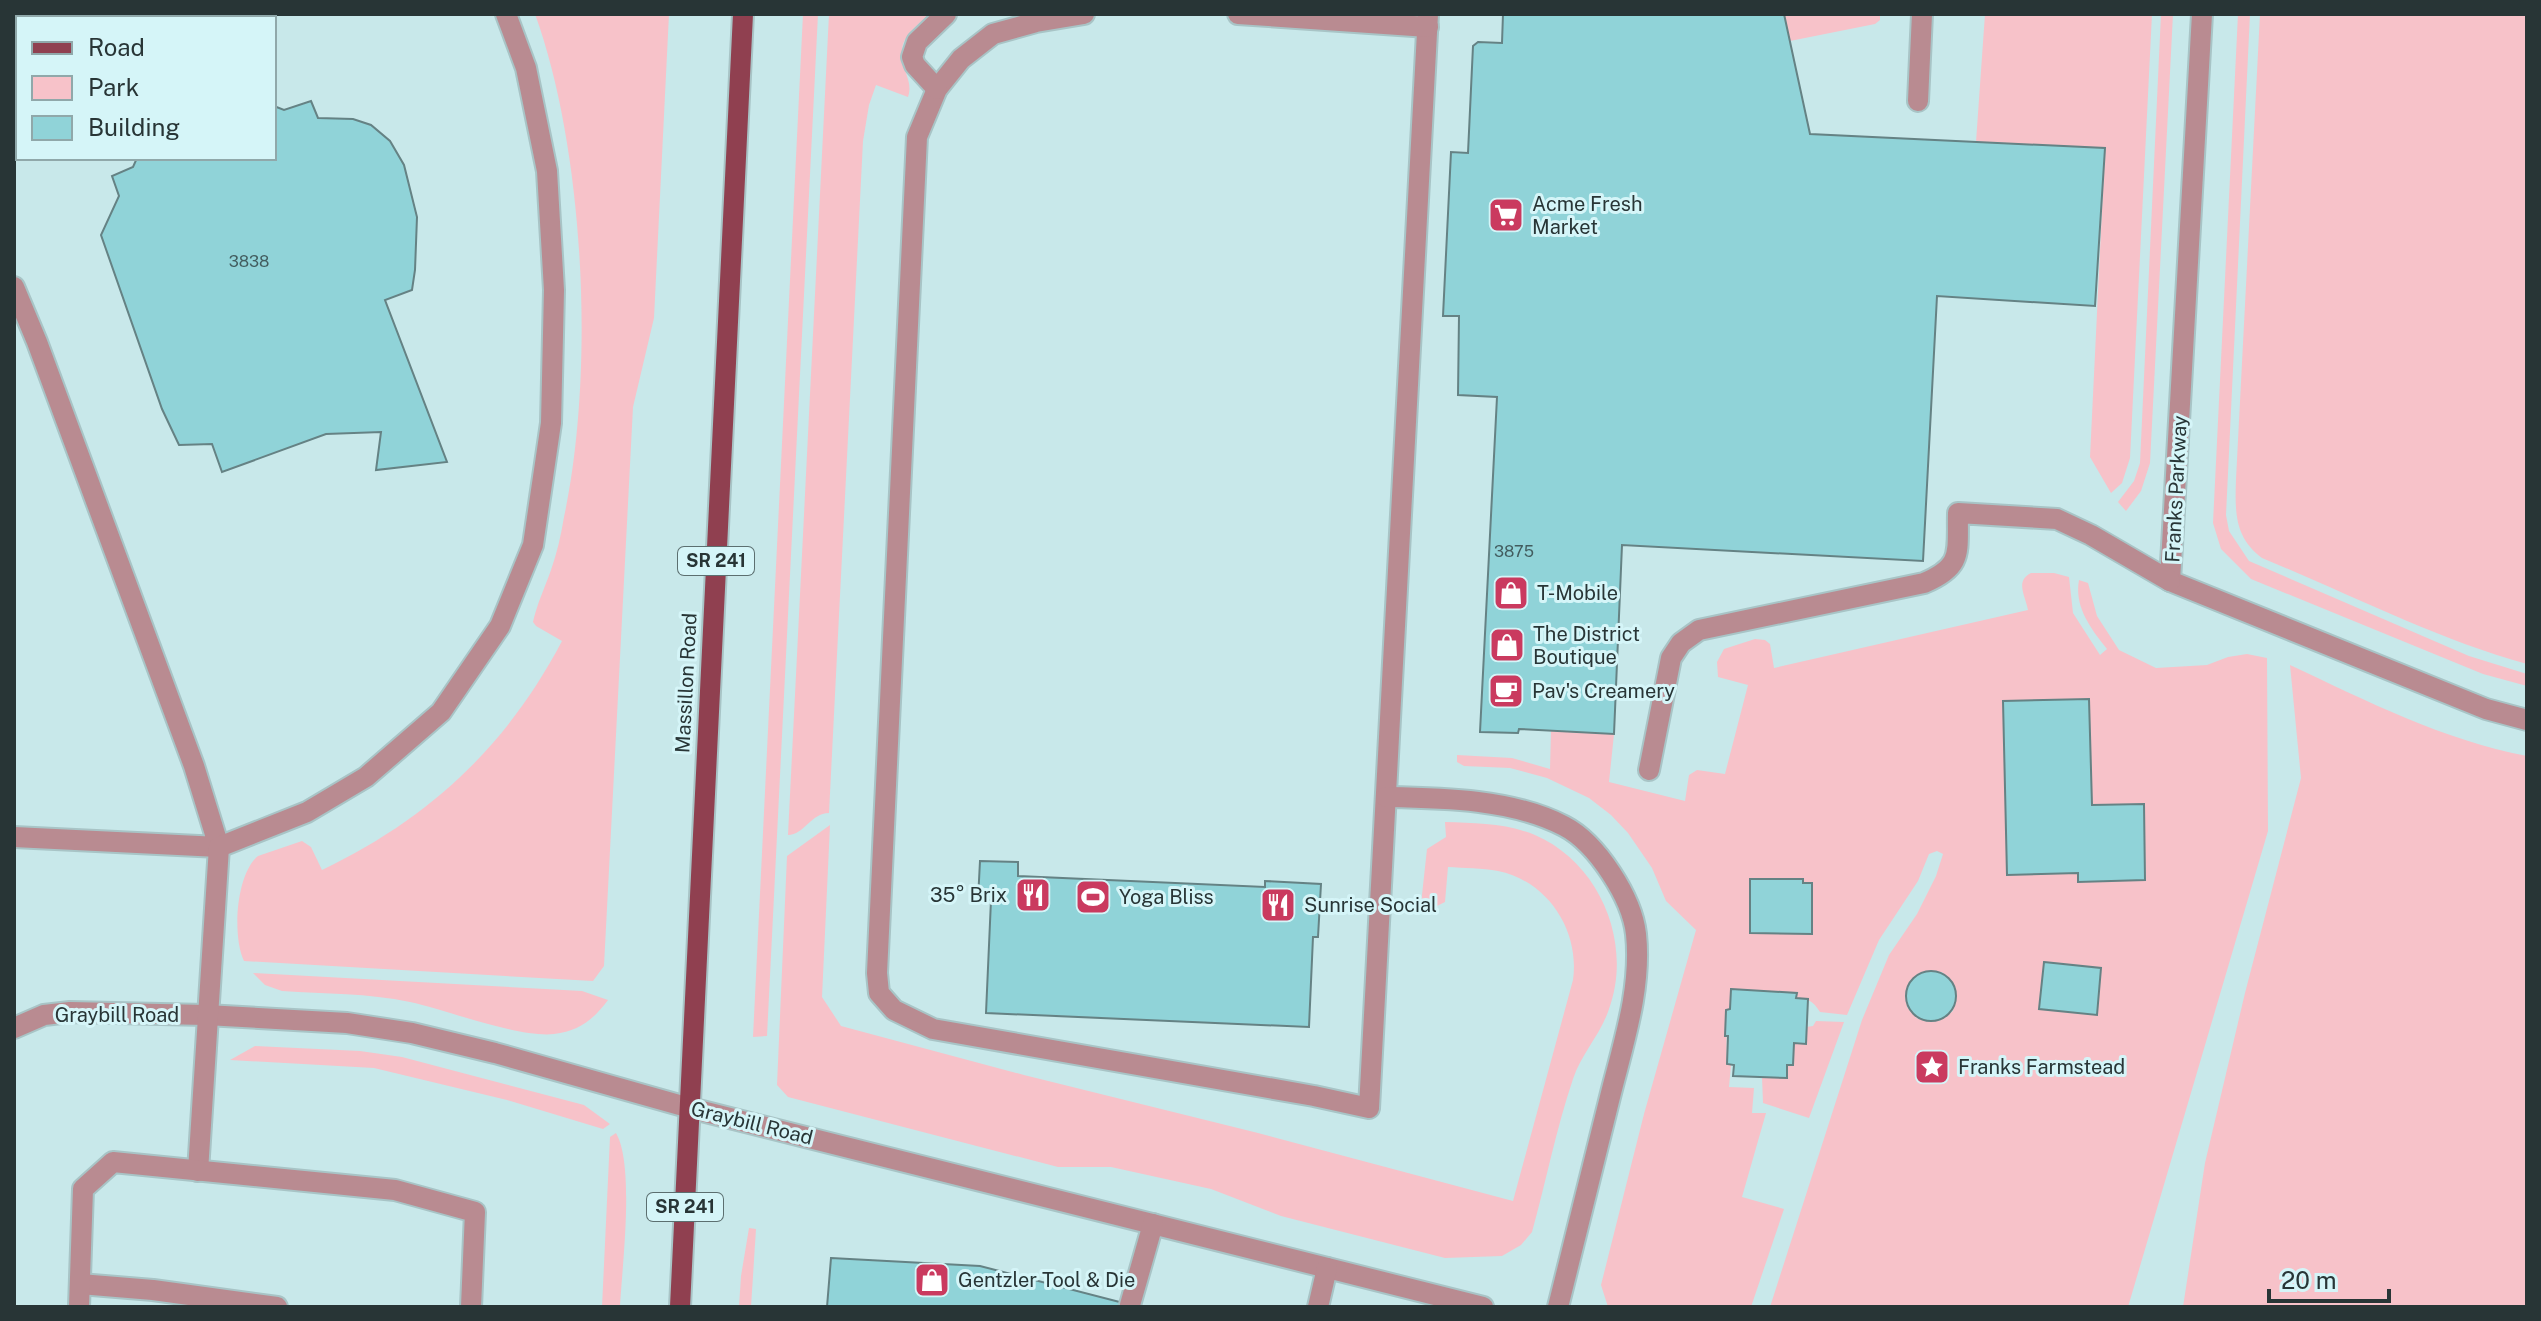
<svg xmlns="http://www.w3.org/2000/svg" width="2541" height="1321" font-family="'Public Sans',sans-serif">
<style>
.green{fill:#f7c2c9;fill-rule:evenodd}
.building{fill:#90d3d8;stroke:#658284;stroke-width:2}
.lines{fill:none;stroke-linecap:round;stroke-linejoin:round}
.minor-casing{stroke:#a8c4c6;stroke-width:24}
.major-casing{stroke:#a8c4c6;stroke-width:24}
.minor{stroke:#b98b91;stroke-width:20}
.major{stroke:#904050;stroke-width:20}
.labels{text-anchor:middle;stroke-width:6;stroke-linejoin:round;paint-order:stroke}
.number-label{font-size:16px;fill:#425c5e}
.shield{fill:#d5f5f8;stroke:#5c6f70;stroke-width:2}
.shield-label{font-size:18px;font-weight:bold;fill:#283536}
.poi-label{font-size:20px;fill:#283536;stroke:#d5f5f8;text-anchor:start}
.street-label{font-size:20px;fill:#283536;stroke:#d5f5f8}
</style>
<rect width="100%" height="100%" fill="#c8e8ea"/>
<!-- green -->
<g class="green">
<path d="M535,14H669L654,318L633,407L604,966L593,981L244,961C232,936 236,874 258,856L302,841L311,847L322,870C430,818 506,747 562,641L536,626L533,622C537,604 545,587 551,570C557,553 561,535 564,517C595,374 585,152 535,14Z"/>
<polygon points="803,14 818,14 767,1036 753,1037"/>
<path d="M829,14H929C907,35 895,41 906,73C909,82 911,88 908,97L876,85L869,105L863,141L829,813C811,813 804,835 788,835Z"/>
<polygon points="1784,14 1880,14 1880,20 1875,24 1790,41"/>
<polygon points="1985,14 2152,14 2130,458 2122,483 2111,493 2090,457 2105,148 1976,142"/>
<polygon points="2161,14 2173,14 2150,463 2141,491 2126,511 2118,502 2134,481 2140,463"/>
<polygon points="2238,14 2250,14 2226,515 2229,531 2249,561 2469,656 2527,674 2527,686 2483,674 2251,579 2221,549 2213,523"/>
<path d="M2260,14H2527V664C2436,639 2350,594 2262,558C2234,537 2235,511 2236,479Z"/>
<path d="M2031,573H2054L2069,577L2073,613L2100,655L2107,649C2091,629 2074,607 2079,580L2088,583L2097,616L2119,650L2156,668L2207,665L2228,657L2247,654L2267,658L2268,831L2128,1307H1770L1862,1020L1889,955L1917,914L1936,876L1943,854L1937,851L1929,854L1918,881L1879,940L1847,1015L1820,1012C1813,1001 1809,999 1796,998L1797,994L1726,1010L1727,1064L1731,1065L1729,1087L1754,1088L1752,1113H1766L1742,1197L1784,1209L1751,1307H1608L1601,1285L1644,1114L1696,930L1666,901L1652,868L1628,833L1611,815L1589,798L1547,778L1510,768L1464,766L1457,762V755L1512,758L1550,769L1551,731L1614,734L1609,782L1685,801L1689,775L1697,770L1725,774L1748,685L1718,677L1717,662L1724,649L1755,639L1765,640L1770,644L1774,668L2028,610C2025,595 2015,581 2031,573ZM2003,701L2092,805L2144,804L2145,880L2079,882L2078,873L2007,874ZM1803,883L1812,884V933H1750ZM2044,963L2101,968L2097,1014L2040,1009ZM1922,972H1942L1954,985L1953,1011L1939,1021L1918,1019L1907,1007V987Z"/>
<path d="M2290,665C2367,701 2443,740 2527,756V1307H2183L2205,1163L2245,993L2301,778Z"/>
<path d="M1445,822C1475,823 1506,823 1535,835C1600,863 1633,943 1609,1009C1601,1034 1581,1054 1573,1079C1556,1129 1546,1182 1532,1232L1521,1245L1502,1256L1445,1258L1281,1216L1211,1189L1111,1167H1058L788,1097L777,1085L787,856L830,825L822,997L841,1026L1024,1075L1258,1133L1513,1201L1573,980C1580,931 1548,881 1498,871C1482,868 1464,868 1448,867L1445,902L1435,907L1421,904L1427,849L1446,837Z"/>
<path d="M253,973L582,991L608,1000C593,1020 579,1031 554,1034C519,1038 447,1010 410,1002C368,993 325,994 282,991L265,985Z"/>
<polygon points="1816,1021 1844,1022 1809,1118 1763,1103 1762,1077 1786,1078 1787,1065 1793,1064 1794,1043 1806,1044 1806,1027 1813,1026"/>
<polygon points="255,1046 360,1051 402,1057 584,1105 610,1124 603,1129 507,1100 374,1068 230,1060"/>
<path d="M616,1133C635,1166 622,1266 620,1307H602L610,1137Z"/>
<polygon points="749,1228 756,1229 751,1307 739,1307 741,1276"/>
</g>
<!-- building -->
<g class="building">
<polygon points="14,14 213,14 215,18 18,18 18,86 14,80"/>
<polygon points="1503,14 1784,14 1810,134 2105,148 2095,306 1937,296 1923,561 1622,545 1614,734 1519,729 1518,733 1480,732 1497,397 1458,395 1459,316 1443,316 1451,152 1468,153 1473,46 1478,42 1502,43"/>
<polygon points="311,101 318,118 353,119 371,125 390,141 404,165 417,217 415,270 412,290 385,300 447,462 376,470 381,432 326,434 222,472 212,444 179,445 162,409 101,235 119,196 112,176 133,167 137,158 274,158 274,106 284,110"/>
<polygon points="2089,699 2092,805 2144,804 2145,880 2078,882 2078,873 2007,875 2003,701"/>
<polygon points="980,861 1018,862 1018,876 1265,887 1265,881 1321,884 1318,937 1313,937 1309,1027 986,1013 991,900 978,900"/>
<polygon points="1750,879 1803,879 1803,883 1812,883 1812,934 1750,933"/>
<polygon points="2044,962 2101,968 2097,1015 2039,1009"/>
<circle cx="1931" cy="996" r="25"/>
<polygon points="1731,989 1797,993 1796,998 1808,999 1806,1044 1794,1043 1793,1065 1787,1065 1787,1078 1733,1076 1734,1065 1727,1064 1728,1036 1725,1036 1726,1010 1730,1009"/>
<polygon points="831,1258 980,1266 1139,1307 827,1307"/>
</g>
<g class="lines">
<defs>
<g id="minor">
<polyline points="1084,14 1036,22 993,34 961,59 937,89 917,137 877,973 879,993 894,1010 933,1029 1314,1096 1369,1108 1428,14"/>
<polyline points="1238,14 1428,27"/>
<polyline points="2202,14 2170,581 2486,709 2527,720"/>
<polyline points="937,89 915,65 912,57 917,42 946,14"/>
<polyline points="1918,101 1922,14"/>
<polyline points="14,287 37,342 194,766 219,847 14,837"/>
<path d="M1649,770L1671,658L1681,643L1699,630L1924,583C1964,566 1957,552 1958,513L2057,519L2091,535L2170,581"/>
<path d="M1386,797C1444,798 1512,799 1564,826C1597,843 1632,898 1636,934C1642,990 1622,1047 1609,1101C1592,1170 1575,1238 1558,1307"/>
<polyline points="14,1028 44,1015 70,1012 206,1015 347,1023 412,1033 495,1053 690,1108 1483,1307"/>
<polyline points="198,1171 219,847 307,812 366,777 441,712 500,626 533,545 551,423 554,290 547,171 526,68 506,14"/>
<polyline points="80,1284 153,1290 277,1307"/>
<polyline points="1130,1305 1153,1224"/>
<polyline points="79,1307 83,1189 113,1162 395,1190 475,1212 471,1307"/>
<polyline points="1318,1307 1327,1268"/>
</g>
<polyline id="major" points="680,1307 743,14"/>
</defs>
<!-- minor casing -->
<use href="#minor" class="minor-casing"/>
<!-- major casing -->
<use href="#major" class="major-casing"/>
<!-- minor -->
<use href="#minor" class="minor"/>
<!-- major -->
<use href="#major" class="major"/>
</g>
<!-- icons -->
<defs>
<symbol id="supermarket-square" viewBox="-11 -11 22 22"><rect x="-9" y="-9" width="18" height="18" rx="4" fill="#ca3a5f" stroke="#d5f5f8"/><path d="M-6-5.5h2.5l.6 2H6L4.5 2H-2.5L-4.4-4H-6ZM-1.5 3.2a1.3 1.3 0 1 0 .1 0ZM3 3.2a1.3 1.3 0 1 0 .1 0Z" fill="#fff"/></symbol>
<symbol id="shop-square" viewBox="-11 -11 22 22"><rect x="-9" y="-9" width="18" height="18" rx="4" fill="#ca3a5f" stroke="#d5f5f8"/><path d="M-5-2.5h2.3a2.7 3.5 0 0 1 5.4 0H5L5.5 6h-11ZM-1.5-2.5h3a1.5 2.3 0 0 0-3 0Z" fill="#fff"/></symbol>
<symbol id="cafe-square" viewBox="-11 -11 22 22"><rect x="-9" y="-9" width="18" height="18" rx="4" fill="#ca3a5f" stroke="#d5f5f8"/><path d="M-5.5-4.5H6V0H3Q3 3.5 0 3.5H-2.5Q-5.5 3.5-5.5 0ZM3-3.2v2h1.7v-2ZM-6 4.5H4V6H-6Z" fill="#fff"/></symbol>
<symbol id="restaurant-square" viewBox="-11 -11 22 22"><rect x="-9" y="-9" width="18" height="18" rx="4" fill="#ca3a5f" stroke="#d5f5f8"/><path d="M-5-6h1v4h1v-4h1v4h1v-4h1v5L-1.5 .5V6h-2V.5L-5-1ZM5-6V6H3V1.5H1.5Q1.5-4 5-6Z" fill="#fff"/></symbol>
<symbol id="stadium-square" viewBox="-11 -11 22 22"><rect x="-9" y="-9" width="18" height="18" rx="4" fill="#ca3a5f" stroke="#d5f5f8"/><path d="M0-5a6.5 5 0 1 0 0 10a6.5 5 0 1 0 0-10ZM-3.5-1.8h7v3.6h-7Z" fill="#fff"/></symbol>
<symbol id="sight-square" viewBox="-11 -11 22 22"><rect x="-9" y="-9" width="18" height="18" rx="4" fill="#ca3a5f" stroke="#d5f5f8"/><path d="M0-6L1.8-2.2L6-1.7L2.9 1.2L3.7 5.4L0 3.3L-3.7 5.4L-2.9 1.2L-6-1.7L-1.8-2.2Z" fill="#fff"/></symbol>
</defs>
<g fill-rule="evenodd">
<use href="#supermarket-square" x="1486" y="195" width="40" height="40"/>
<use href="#shop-square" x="1491" y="573" width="40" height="40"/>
<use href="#shop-square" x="1487" y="625" width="40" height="40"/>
<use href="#cafe-square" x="1486" y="671" width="40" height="40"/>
<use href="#restaurant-square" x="1013" y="875" width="40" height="40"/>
<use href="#stadium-square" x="1073" y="877" width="40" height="40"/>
<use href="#restaurant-square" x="1258" y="885" width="40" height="40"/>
<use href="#sight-square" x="1912" y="1047" width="40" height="40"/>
<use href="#shop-square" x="912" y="1260" width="40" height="40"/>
</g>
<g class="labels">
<!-- number labels -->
<g class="number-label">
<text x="249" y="267">3838</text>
<text x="1514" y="557">3875</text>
</g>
<!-- shield labels -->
<g class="shield">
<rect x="678" y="547" width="76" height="28" rx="6"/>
<rect x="647" y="1193" width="76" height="28" rx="6"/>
</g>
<g class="shield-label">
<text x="716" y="567">SR 241</text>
<text x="685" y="1213">SR 241</text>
</g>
<!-- poi labels -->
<g class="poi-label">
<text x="1532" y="211">Acme Fresh<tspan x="1532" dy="23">Market</tspan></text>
<text x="1537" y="600">T-Mobile</text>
<text x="1533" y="641">The District<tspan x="1533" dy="23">Boutique</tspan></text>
<text x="1532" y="698">Pav's Creamery</text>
<text x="1007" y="902" text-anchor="end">35° Brix</text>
<text x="1119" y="904">Yoga Bliss</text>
<text x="1304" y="912">Sunrise Social</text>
<text x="1958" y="1074">Franks Farmstead</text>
<text x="958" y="1287">Gentzler Tool &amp; Die</text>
</g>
<!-- street labels -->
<g class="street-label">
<text transform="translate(2176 489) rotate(-87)" y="7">Franks Parkway</text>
<text transform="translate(686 683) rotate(-87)" y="7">Massillon Road</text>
<text x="117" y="1022">Graybill Road</text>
<text transform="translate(752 1123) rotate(14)" y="7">Graybill Road</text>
</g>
</g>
<!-- border -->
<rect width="2541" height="1321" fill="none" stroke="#283536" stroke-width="32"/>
<!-- legend -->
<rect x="16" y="16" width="260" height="144" fill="#d5f5f8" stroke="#90a8aa" stroke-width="2"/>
<rect x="32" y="42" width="40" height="12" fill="#904050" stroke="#90a8aa" stroke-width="2"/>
<text x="88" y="56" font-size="24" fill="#283536">Road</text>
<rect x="32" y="76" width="40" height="24" fill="#f7c2c9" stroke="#90a8aa" stroke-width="2"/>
<text x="88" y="96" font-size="24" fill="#283536">Park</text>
<rect x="32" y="116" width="40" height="24" fill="#90d3d8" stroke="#90a8aa" stroke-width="2"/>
<text x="88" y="136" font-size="24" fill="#283536">Building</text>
<!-- scale -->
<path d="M2269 1289v12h120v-12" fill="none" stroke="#283536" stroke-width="4"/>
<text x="2281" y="1289" font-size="24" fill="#283536" stroke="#d5f5f8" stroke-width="6" paint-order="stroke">20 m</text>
</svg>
